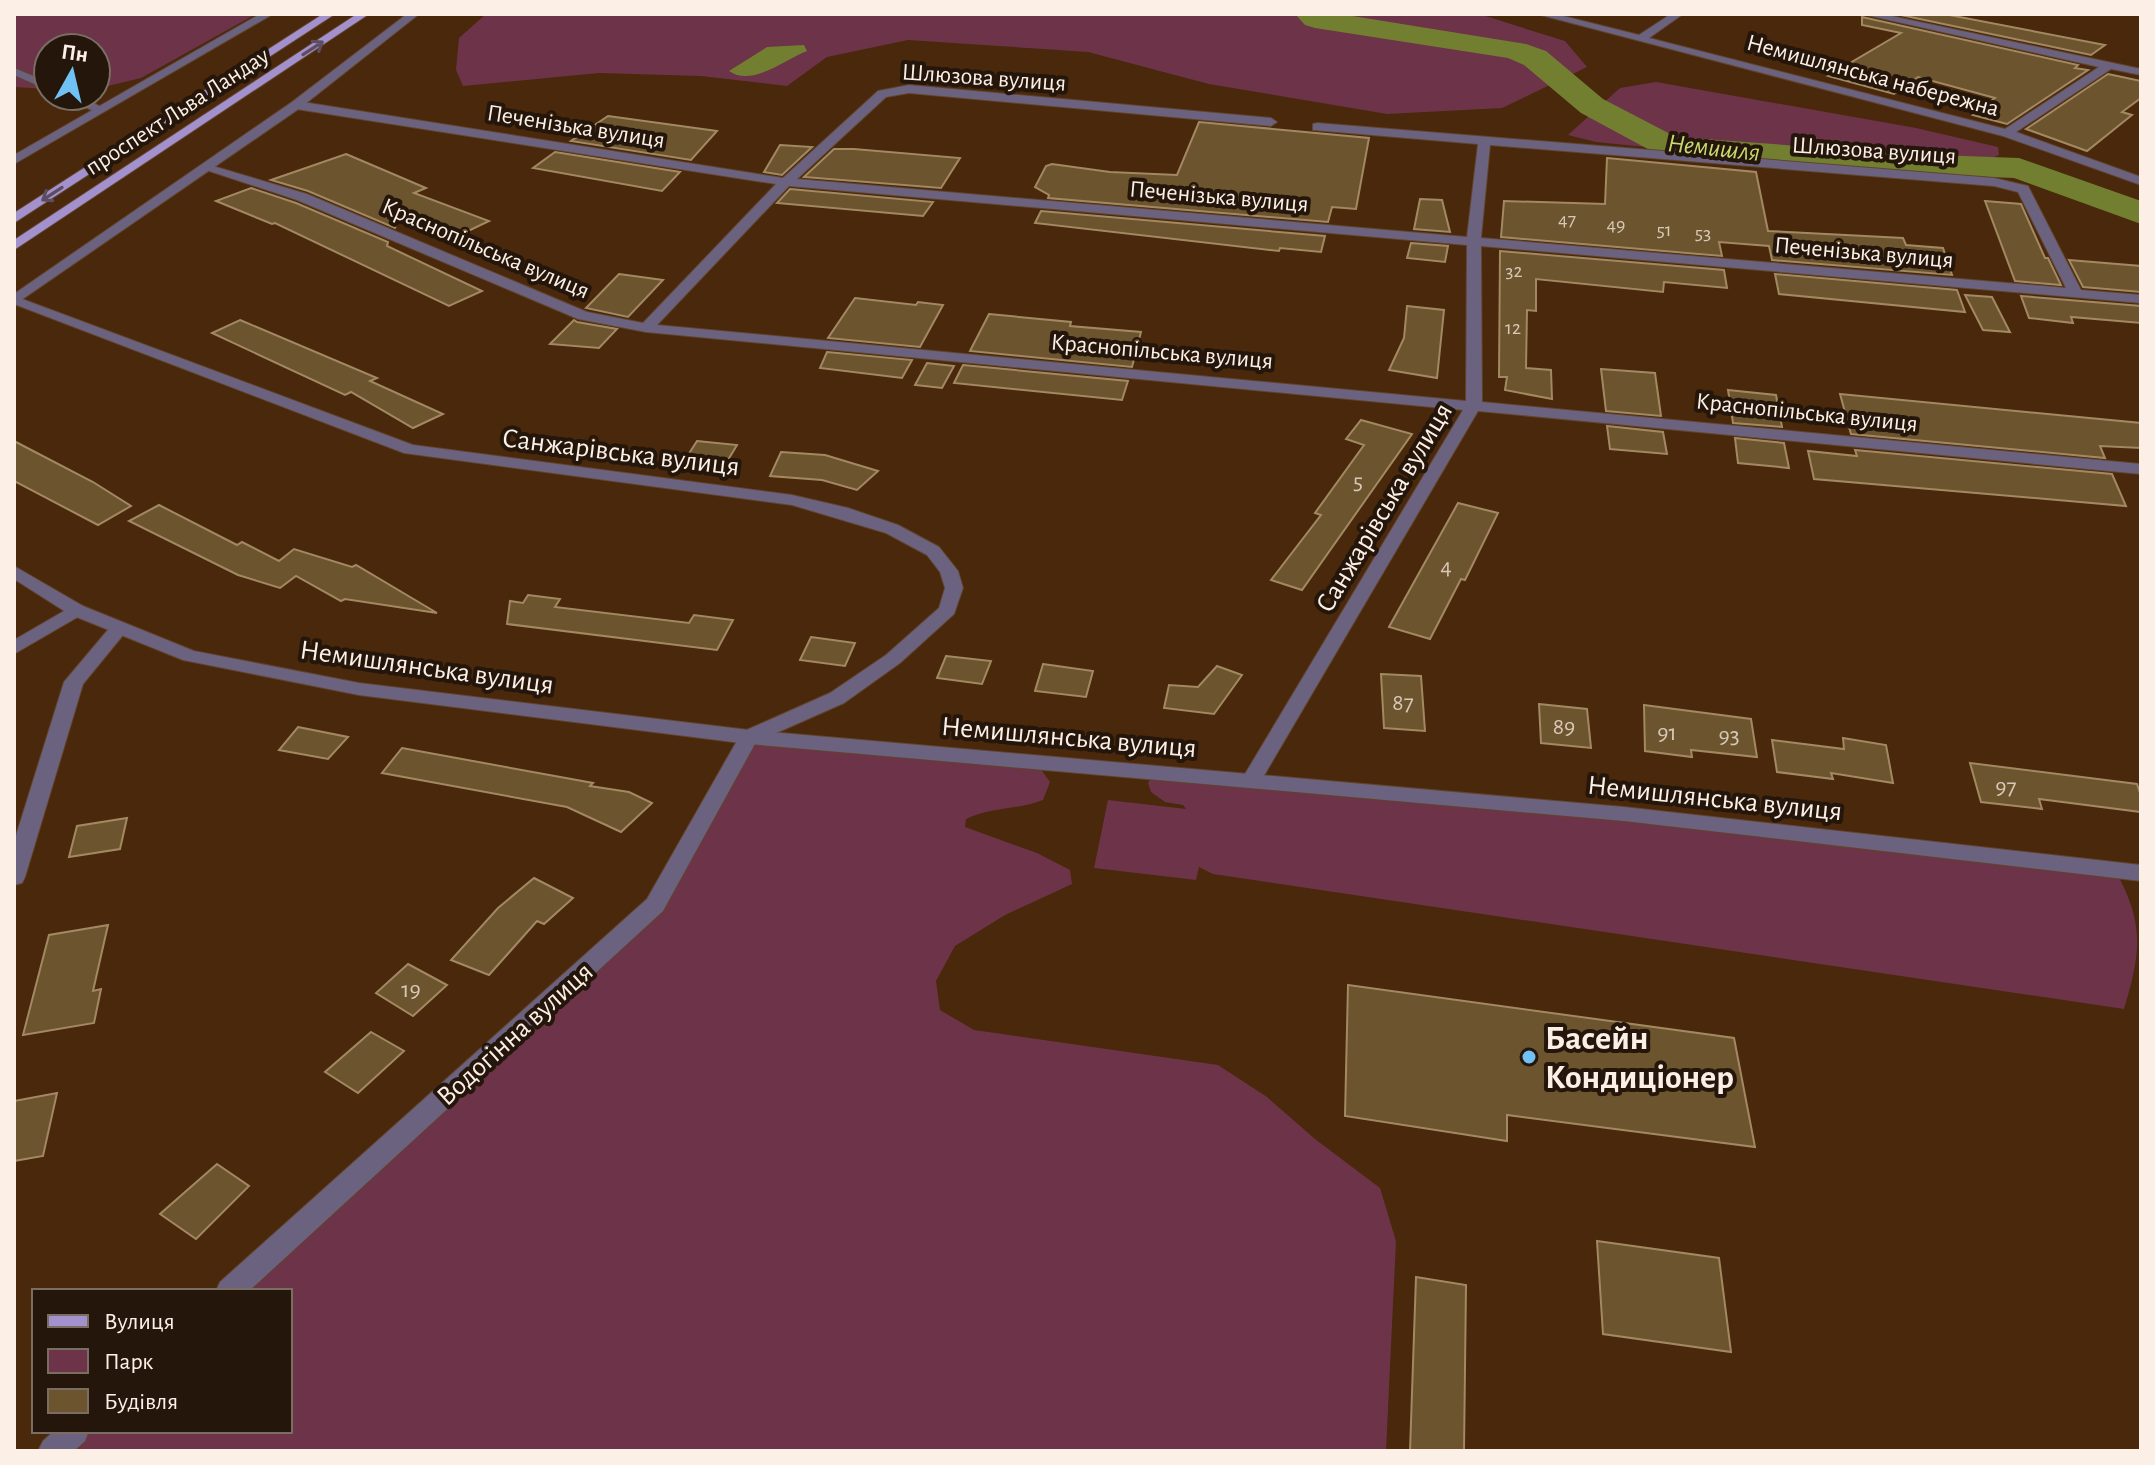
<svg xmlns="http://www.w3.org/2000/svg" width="2155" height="1465" font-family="'Alegreya Sans',sans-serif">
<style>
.green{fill:#6d3349}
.water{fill:#727f31}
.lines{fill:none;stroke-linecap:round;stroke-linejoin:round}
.river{fill:#727f31;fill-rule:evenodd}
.building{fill:#6c542e;stroke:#a38962;stroke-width:2}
.minor-casing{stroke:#62442b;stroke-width:2}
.tertiary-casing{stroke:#62442b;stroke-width:2}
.primary-casing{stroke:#62442b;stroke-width:2}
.minor{fill:#6b6280;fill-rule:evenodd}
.tertiary{fill:#6b6280;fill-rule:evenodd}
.primary{fill:#a391cd;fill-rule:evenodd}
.oneway{stroke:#5d4d62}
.poi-dot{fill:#70c1f4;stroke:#24160a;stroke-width:3}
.labels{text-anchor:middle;stroke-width:8;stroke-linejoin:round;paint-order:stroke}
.far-number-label{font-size:20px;fill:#d8c8b8}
.far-street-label{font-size:24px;fill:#fcefe6;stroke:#24160a}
.number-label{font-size:24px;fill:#d8c8b8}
.far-water-label{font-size:26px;font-style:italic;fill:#c8db71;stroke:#24160a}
.street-label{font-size:28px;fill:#fcefe6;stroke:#24160a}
.near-poi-label{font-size:34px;font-weight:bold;fill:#fcefe6;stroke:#24160a;text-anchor:start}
</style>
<rect width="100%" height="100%" fill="#49280c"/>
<!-- green -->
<g class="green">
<polygon points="14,14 256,14 141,78 96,89 96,48 48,48 48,89 14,87"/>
<polygon points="486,14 1479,14 1565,41 1587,67 1502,108 1387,114 1209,84 1088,52 908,40 827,57 787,86 701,76 599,73 463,86 456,70 459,38"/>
<polygon points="1656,82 1916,128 1998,147 1999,155 1960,171 1655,148 1596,142 1568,135 1620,88"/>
<path d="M749,737L1035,761L1050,782L1043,800C1017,810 991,807 966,819L965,827L1037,853L1070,870L1072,884L1005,915L955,946L936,981L940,1010L974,1030L1218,1065L1267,1097L1315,1139L1380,1188L1396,1241L1386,1451H53L75,1431H290V1291H229L655,905Z"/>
<path d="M1156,771L2115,870C2145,924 2141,952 2124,1009L1213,874L1199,867L1196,880L1094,868L1108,800L1186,809L1183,805L1165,802L1151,792L1148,783Z"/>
</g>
<!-- water -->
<path class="water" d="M804,45L807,51C782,61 752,87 729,71L767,47Z"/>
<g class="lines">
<!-- river -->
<polygon class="river" points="1295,14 1340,14 1526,44 1546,51 1603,99 1676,137 1909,154 2019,158 2141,201 2141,224 2014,178 1909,174 1669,157 1657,154 1581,113 1524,65 1508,58 1315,28 1305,25"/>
</g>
<!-- building -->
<g class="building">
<polygon points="1896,14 1944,14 2105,45 2091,55"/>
<polygon points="1862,17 2078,65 2075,68 2088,70 2007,124 1973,115 1995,98 1918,77 1894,94 1828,76 1901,33 1862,25"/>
<polygon points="2108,74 2141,81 2141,98 2122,112 2132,115 2087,151 2026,129"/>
<polygon points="608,116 717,131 691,160 571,141"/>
<polygon points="1199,122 1369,138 1356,209 1332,207 1328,222 1048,198 1049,195 1035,187 1046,166 1052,164 1110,172 1177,175"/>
<polygon points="780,145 812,147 782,175 764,172"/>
<polygon points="834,149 854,149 960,158 941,188 804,177"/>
<polygon points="555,152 680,172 662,191 533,168"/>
<polygon points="346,154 426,188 414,193 489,221 460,235 402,211 395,228 308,191 271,180"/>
<polygon points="1607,158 1756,172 1768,231 1903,238 1906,245 1943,248 1952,275 1772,260 1769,246 1719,242 1722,256 1501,237 1504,201 1605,204"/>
<polygon points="251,188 296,203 388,242 387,246 482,291 449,306 275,223 272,224 216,201"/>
<polygon points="790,189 933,202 923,216 777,203"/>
<polygon points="1420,199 1442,200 1450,232 1414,229"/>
<polygon points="1985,201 2021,204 2045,258 2048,258 2061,285 2015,281"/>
<polygon points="1041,211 1325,236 1321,252 1280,248 1279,251 1035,223"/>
<polygon points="1411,243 1448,246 1445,262 1407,258"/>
<polygon points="1500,251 1724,270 1727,288 1664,282 1663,292 1536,279 1536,311 1527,310 1526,368 1551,370 1552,399 1505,390 1507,377 1499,377"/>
<polygon points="2069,260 2141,266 2141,292 2083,287"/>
<polygon points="619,274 663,280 628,317 586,308"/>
<polygon points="1775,274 1957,290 1965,312 1779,294"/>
<polygon points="1965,295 1992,297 2010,332 1983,330"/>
<polygon points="2021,296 2141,306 2141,323 2071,317 2073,323 2029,318"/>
<polygon points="855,298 916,305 918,302 943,305 920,347 828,338"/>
<polygon points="1407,306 1444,310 1437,378 1389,370 1404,338"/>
<polygon points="989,314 1071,322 1070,326 1141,332 1132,367 970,351"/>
<polygon points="240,320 377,378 370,381 443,414 413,428 351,392 345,395 212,333"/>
<polygon points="574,320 577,322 617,329 599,348 550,344"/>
<polygon points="827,352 912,360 902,378 820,368"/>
<polygon points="927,363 954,366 942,388 915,385"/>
<polygon points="963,365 1128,381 1122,400 954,383"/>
<polygon points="1601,369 1655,373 1661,416 1606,411"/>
<polygon points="1728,390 1776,395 1782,427 1733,423"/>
<polygon points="1840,394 2141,423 2141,448 2100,446 2105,458 1851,434"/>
<polygon points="1361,420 1412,434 1302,590 1271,580 1321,515 1315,513 1364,445 1346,439"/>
<polygon points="1607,426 1663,432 1667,454 1610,449"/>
<polygon points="1735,438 1784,443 1789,468 1738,463"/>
<polygon points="14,441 93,482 131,506 98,525 14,481"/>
<polygon points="697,441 737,445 722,470 681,466"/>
<polygon points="1855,450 2112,474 2126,506 1814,479 1808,451 1857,456"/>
<polygon points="781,452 825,455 878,471 857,490 822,480 770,476"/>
<polygon points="1458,503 1498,513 1465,580 1461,579 1430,639 1389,627"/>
<polygon points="159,505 237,545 242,542 279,561 294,549 352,567 356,565 437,613 345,599 341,601 296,576 280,588 238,575 129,521"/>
<polygon points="528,595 560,599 555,607 689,623 694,615 733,620 717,650 507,624 510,601 523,603"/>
<polygon points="811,637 855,643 845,666 800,660"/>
<polygon points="946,656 991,661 982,684 937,678"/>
<polygon points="1043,664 1093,671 1086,697 1035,691"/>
<polygon points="1217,666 1242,675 1214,714 1164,708 1169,685 1198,687"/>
<polygon points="1381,674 1421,676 1425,731 1384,728"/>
<polygon points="1539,704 1587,709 1591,748 1541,743"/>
<polygon points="1644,705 1751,719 1757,757 1691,750 1692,757 1645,751"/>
<polygon points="298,727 348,737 328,759 279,750"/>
<polygon points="1843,738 1886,745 1893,783 1831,773 1833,779 1777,772 1772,740 1844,749"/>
<polygon points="402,748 593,783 590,786 629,792 652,803 621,832 567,807 382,773"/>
<polygon points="1970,763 2137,784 2141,796 2141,812 2039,799 2042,809 1981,802"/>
<polygon points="127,818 120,849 69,857 77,826"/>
<polygon points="534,878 573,898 544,924 537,921 489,975 451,960 498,908"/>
<polygon points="108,925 93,991 101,989 94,1023 23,1035 49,935"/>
<polygon points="408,964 447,985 413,1016 376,993"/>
<polygon points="1348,985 1734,1038 1755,1147 1507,1115 1507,1141 1345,1116"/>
<polygon points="371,1032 404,1051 358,1093 325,1072"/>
<polygon points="57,1093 43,1156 14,1161 14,1101"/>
<polygon points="217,1164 249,1186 196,1239 160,1214"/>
<polygon points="1597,1241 1719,1258 1731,1352 1603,1334"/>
<polygon points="1416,1277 1466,1285 1464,1451 1410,1451"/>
</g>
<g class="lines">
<defs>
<g id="minor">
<polygon points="1537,14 1555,14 1639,35 1671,14 1683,14 1649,38 2005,129 2099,67 1862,14 1882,14 2141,69 2141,75 2111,69 2016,132 2141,177 2141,185 2003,136"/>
<polygon points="14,68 48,82 48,90 14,75"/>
<path d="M909,85L1271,118L1277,122L1271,126L909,93L886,97L797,179L1467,237L1478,144L1313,130V124L1317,123L1994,178L2028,186L2081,290L2141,295V303L1481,246L1482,402L2141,464V474L1478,411L1259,784H1245L1242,779L1463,410L646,332L578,319L297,200L200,168L206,164L307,194L587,312L643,323L776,184L296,109L290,105L296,101L783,178L878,91ZM1490,145L1994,186L2018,192L2066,288L1481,238ZM789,186L1467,245L1466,401L657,325Z"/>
<polygon points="64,96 80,96 105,109 95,112"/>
<polygon points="14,296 413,445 792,495 848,508 898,525 939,547 958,571 963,588 954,614 900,663 844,703 756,742 663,911 249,1291 216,1291 220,1282 647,899 742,732 830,693 886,655 939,608 945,588 940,572 927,555 886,533 792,505 404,453 14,304"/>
<polygon points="76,604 83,606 85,610 83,614 14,654 14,640"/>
<polygon points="119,623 128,629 83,684 25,877 22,883 14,885 14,842 64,682 112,625"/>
<polygon points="54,1431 89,1431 85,1441 74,1451 38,1451 43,1441"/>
</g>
<g id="tertiary">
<polygon points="260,14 273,14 14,164 14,155"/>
<polygon points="407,14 419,14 300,108 14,305 14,294 292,102"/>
<polygon points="14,566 83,606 194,651 359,683 749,730 1624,807 2141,865 2141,881 1624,821 749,744 359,695 183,660 69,614 14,579"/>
</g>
<g id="primary">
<polygon points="323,14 335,14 14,223 14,213"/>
<polygon points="357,14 369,14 14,250 14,240"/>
</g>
</defs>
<!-- minor casing -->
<use href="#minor" class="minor-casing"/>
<!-- tertiary casing -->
<use href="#tertiary" class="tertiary-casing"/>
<!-- primary casing -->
<use href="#primary" class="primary-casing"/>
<!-- minor -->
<use href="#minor" class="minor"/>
<!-- tertiary -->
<use href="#tertiary" class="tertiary"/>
<!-- primary -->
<use href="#primary" class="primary"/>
</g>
<!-- one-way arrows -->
<defs><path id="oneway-shaft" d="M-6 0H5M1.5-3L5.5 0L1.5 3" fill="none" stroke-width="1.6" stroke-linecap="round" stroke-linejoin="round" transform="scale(2)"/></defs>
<g class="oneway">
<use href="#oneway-shaft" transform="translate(313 48) rotate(-33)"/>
<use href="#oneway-shaft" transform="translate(52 194) rotate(147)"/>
</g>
<!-- markers -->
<circle class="poi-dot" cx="1529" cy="1057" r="8"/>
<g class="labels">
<!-- far-number labels -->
<g class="far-number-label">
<text x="1567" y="226">47</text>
<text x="1616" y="231">49</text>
<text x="1664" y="236">51</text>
<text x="1703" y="239">53</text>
<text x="1514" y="277">32</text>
<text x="1513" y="334">12</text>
</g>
<!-- far-street labels -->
<g class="far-street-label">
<text transform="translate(1873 75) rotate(15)" y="8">Немишлянська набережна</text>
<text transform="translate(984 77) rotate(4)" y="8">Шлюзова вулиця</text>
<text transform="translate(177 111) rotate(-33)" y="8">проспект Льва Ландау</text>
<text transform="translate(576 126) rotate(9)" y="8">Печенізька вулиця</text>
<text transform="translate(1874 150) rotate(4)" y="8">Шлюзова вулиця</text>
<text transform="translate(1219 196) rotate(5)" y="8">Печенізька вулиця</text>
<text transform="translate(486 248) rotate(23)" y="8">Краснопільська вулиця</text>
<text transform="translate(1864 252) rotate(5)" y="8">Печенізька вулиця</text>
<text transform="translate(1162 351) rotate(5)" y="8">Краснопільська вулиця</text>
<text transform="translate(1807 412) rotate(6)" y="8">Краснопільська вулиця</text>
</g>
<!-- number labels -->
<g class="number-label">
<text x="1358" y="489">5</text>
<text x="1446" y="574">4</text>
<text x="1403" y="710">87</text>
<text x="1564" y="734">89</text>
<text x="1667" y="740">91</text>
<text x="1729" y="743">93</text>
<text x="2006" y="794">97</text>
<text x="411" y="997">19</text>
</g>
<!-- far-water labels -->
<g class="far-water-label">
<text transform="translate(1714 147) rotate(6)" y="9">Немишля</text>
</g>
<!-- street labels -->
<g class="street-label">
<text transform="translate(621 451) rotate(7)" y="10">Санжарівська вулиця</text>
<text transform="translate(1383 507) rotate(-59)" y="10">Санжарівська вулиця</text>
<text transform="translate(427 666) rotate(8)" y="10">Немишлянська вулиця</text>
<text transform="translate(1069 736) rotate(5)" y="10">Немишлянська вулиця</text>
<text transform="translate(1715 797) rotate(6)" y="10">Немишлянська вулиця</text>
<text transform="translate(514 1033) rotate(-42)" y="10">Водогінна вулиця</text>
</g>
<!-- near-poi labels -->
<g class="near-poi-label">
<text x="1545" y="1049">Басейн<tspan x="1545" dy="39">Кондиціонер</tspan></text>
</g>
</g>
<!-- border -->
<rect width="2155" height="1465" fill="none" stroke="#fcefe6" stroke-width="32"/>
<!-- legend -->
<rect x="32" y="1289" width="260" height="144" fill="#24160a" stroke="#7a6d62" stroke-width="2"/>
<rect x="48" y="1315" width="40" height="12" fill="#a391cd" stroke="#7a6d62" stroke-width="2"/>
<text x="104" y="1329" font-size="24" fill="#fcefe6">Вулиця</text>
<rect x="48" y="1349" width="40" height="24" fill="#6d3349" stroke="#7a6d62" stroke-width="2"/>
<text x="104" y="1369" font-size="24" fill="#fcefe6">Парк</text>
<rect x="48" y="1389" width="40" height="24" fill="#6c542e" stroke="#7a6d62" stroke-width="2"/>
<text x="104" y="1409" font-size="24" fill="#fcefe6">Будівля</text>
<!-- north arrow -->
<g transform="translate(72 72) rotate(8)"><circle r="38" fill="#24160a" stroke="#7a6d62" stroke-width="2"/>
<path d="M0-6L14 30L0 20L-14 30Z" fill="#70c1f4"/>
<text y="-12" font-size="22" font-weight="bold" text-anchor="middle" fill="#fcefe6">Пн</text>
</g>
</svg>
